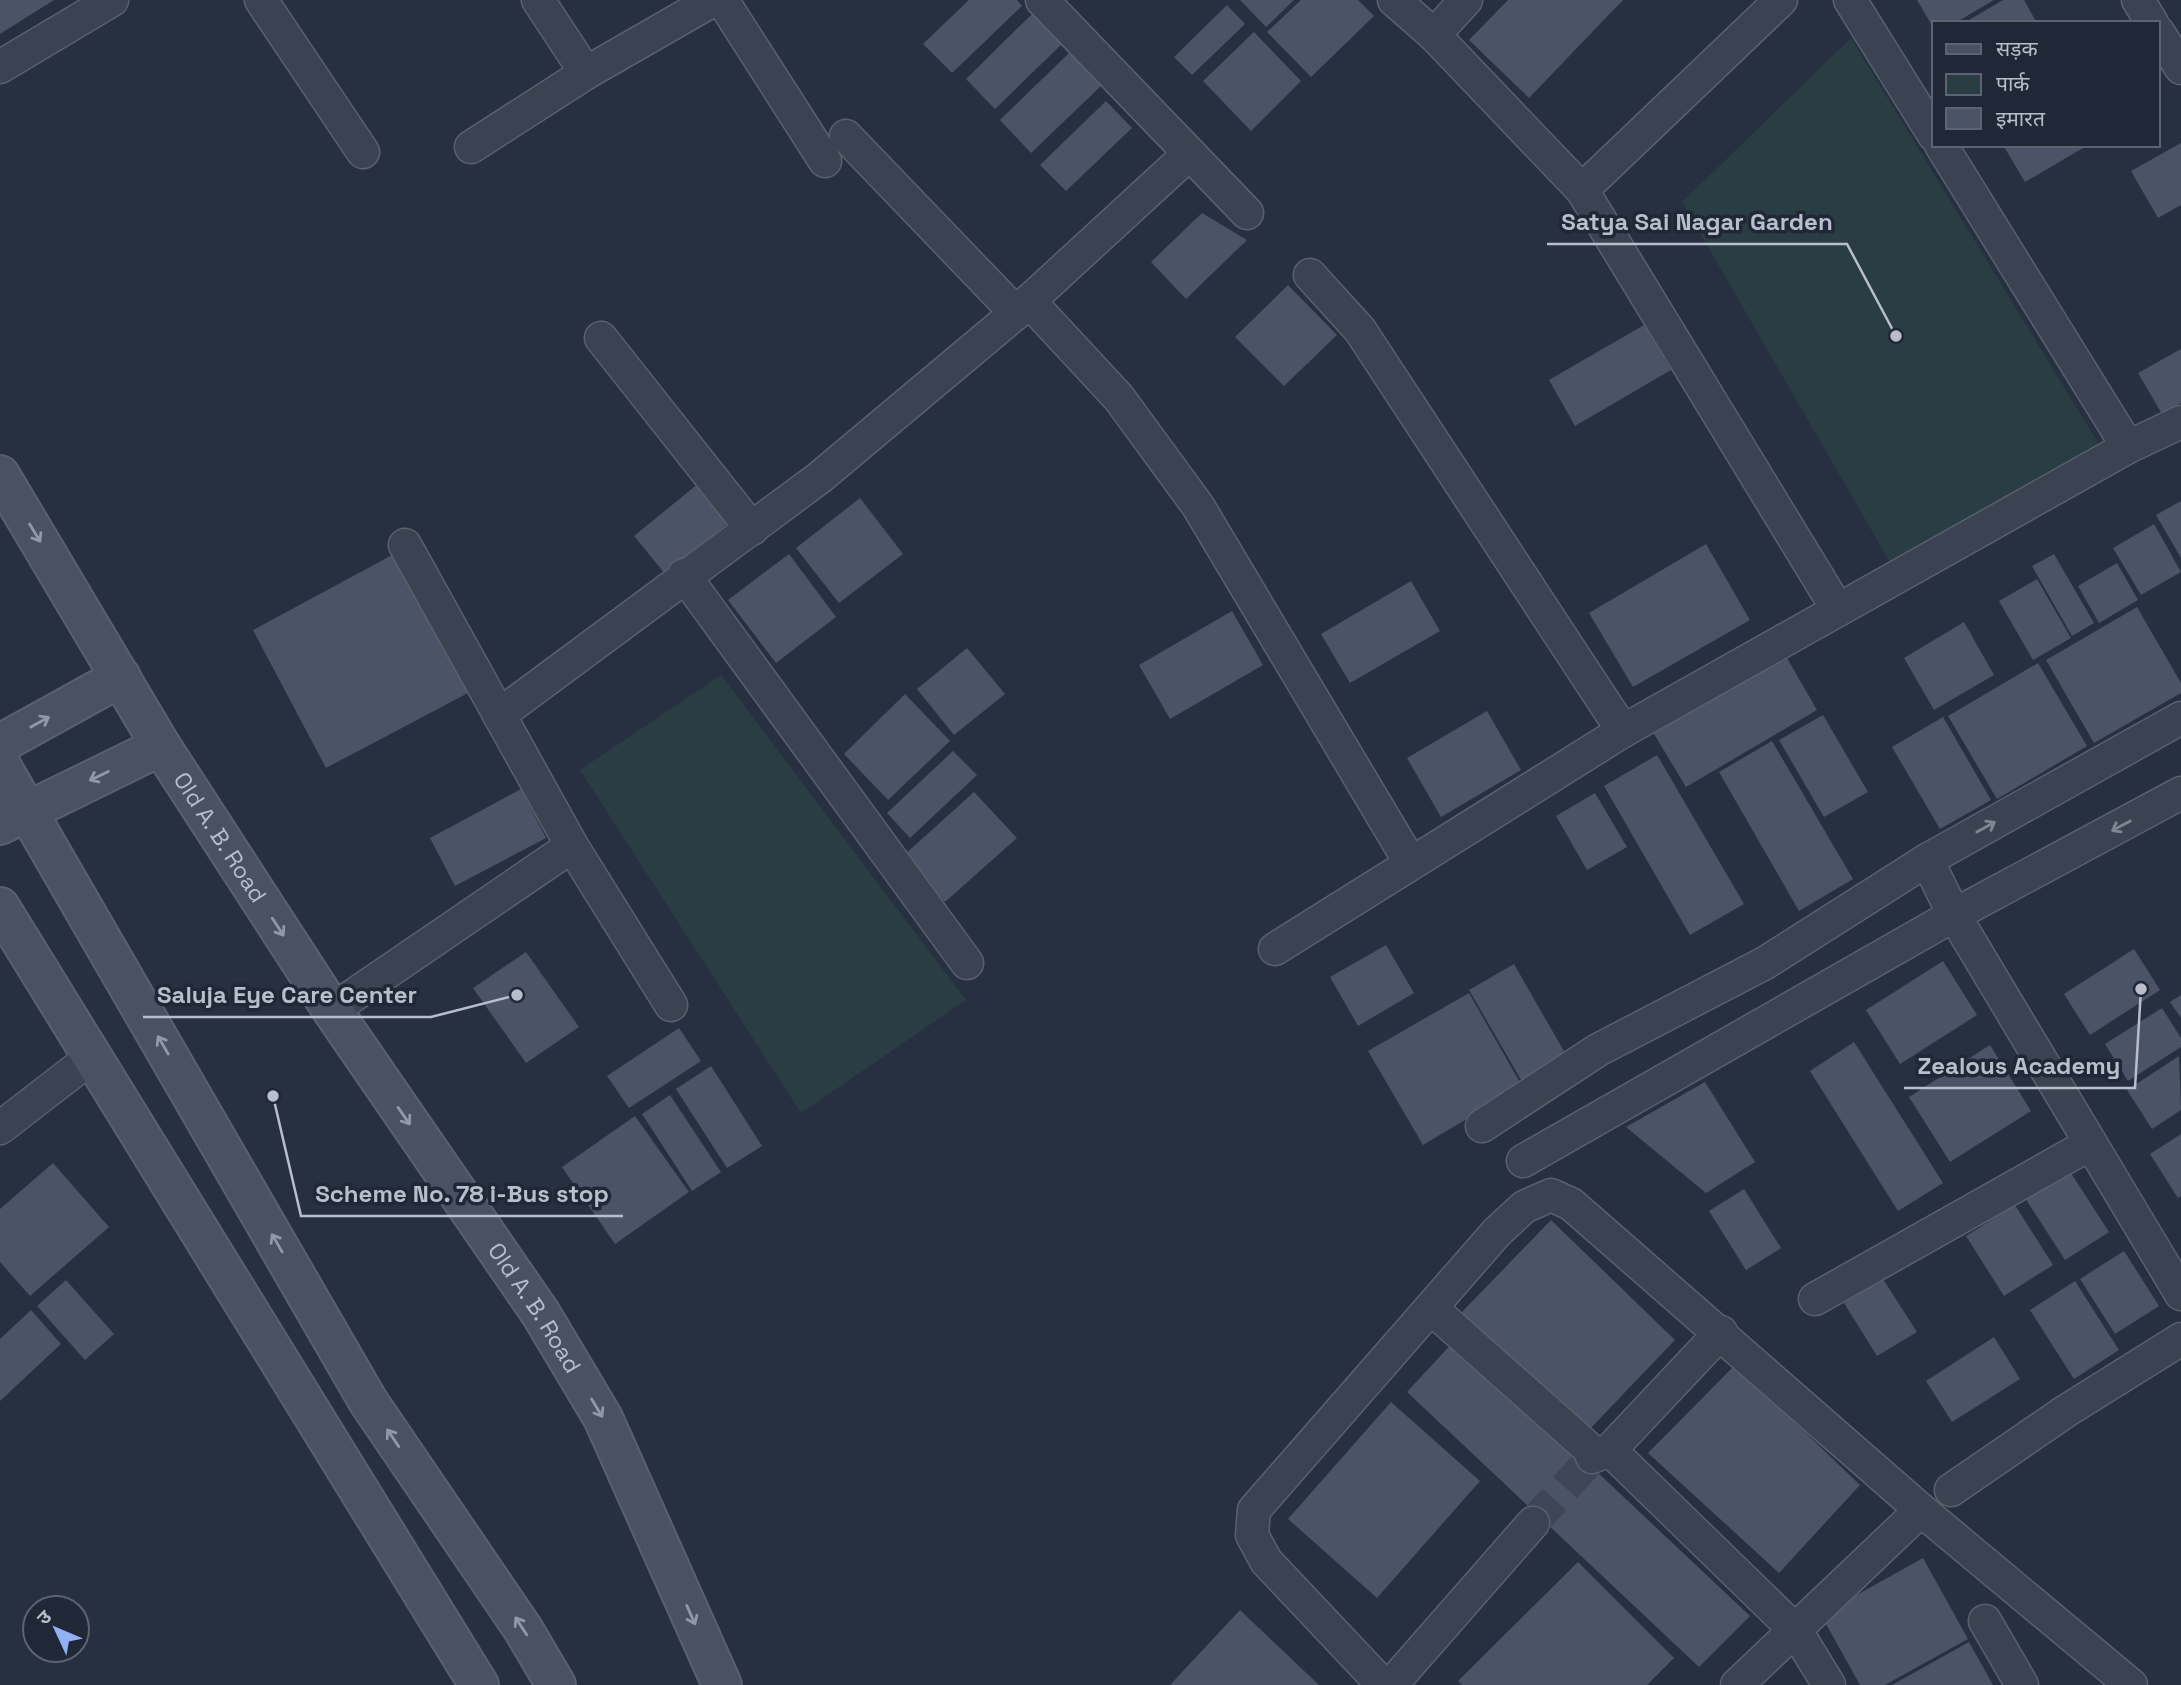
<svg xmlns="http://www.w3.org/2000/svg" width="2181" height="1685" font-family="'Space Grotesk','Noto Sans Devanagari',sans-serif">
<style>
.green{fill:#293d42}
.building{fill:#4b5467}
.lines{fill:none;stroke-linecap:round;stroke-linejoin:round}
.street-tunnel{stroke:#3d4556;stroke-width:32;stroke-dasharray:32 16;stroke-linecap:butt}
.street-casing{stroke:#59606e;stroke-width:35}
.secondary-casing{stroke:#59606e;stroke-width:42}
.street{stroke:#3b4251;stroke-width:32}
.secondary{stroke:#4a5163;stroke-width:38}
.oneway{stroke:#9298a7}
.oneway2{stroke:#808694}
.labels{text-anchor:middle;stroke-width:7;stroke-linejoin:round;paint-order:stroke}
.street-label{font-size:23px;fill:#b8becb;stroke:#202736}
.leader{fill:none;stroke:#b8becb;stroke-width:2.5}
.callout-dot{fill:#b8becb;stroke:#202736;stroke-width:2.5}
.callout-label{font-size:24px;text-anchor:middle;font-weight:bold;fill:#b8becb;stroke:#202736;stroke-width:7;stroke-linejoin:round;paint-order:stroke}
</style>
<rect width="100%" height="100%" fill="#273041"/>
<!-- green -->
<g class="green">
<polygon points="1851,38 2114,469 1906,590 1682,202"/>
<polygon points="721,675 966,1000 801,1113 580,770"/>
</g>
<!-- building -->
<g class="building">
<polygon points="0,0 54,0 0,34"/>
<polygon points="969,0 1017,0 1022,6 952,73 923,44"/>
<polygon points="1240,0 1294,0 1266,27"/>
<polygon points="1301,0 1358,0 1374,16 1311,77 1267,32"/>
<polygon points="1508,0 1623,0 1529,98 1469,40"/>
<polygon points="1917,0 1994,0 1955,23 1934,23 1934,29"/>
<polygon points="2003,0 2024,0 2037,23 1964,23"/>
<polygon points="1227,5 1245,24 1192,75 1174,57"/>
<polygon points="1034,12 1064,42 995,109 966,79"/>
<polygon points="1254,32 1301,81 1251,131 1203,81"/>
<polygon points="1071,51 1102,85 1031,153 1000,120"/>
<polygon points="1106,101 1132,128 1066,191 1040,165"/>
<polygon points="2181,143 2181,205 2158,218 2131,171"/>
<polygon points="2003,145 2088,145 2025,182"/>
<polygon points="1202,213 1247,240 1186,299 1151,262"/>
<polygon points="1288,285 1337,335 1284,386 1235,337"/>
<polygon points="1644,325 1671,370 1575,426 1549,380"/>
<polygon points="2181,349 2181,403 2162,414 2138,373"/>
<polygon points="699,483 730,521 666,575 634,536"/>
<polygon points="860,498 903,554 839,603 796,548"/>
<polygon points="2181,501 2181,558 2156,515"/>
<polygon points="2154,524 2181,572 2141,595 2113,548"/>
<polygon points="1706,544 1750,620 1633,687 1589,613"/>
<polygon points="394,554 468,693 326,768 253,630"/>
<polygon points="789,554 836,617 776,663 728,600"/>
<polygon points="2054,554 2094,623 2072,636 2032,566"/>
<polygon points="2117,563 2138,600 2099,623 2078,586"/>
<polygon points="2037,579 2071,638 2033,660 1999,601"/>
<polygon points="1411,581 1440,631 1350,683 1321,634"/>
<polygon points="2137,607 2181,683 2181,693 2094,743 2046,660"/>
<polygon points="1232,611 1263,665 1170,719 1139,665"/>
<polygon points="1964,622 1994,675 1934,710 1904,658"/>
<polygon points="1780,646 1817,710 1686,787 1648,724"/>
<polygon points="967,648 1005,694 954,735 917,689"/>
<polygon points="2038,663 2087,746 1997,799 1948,716"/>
<polygon points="905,694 950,741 888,800 844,754"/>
<polygon points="1487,711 1521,770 1441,817 1407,758"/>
<polygon points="1823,715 1868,792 1824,817 1779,740"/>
<polygon points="1943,717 1991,800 1940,829 1892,747"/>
<polygon points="1772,741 1853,879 1799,911 1719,772"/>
<polygon points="953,751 977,775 910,838 887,813"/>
<polygon points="1657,755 1744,904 1690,935 1604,786"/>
<polygon points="521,789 546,838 455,886 430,838"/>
<polygon points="974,792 1017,838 945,902 903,856"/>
<polygon points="1595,793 1627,847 1587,870 1556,816"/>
<polygon points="1386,945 1414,993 1358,1026 1330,977"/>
<polygon points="2134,949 2160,990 2090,1035 2064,994"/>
<polygon points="526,952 579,1027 526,1063 473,988"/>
<polygon points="1943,961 1977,1015 1900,1064 1866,1010"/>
<polygon points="1514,964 1569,1060 1524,1085 1469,990"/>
<polygon points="1469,993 1522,1086 1423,1145 1368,1051"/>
<polygon points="2181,995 2181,1018 2170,1002"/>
<polygon points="2162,1008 2181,1038 2181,1047 2128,1081 2105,1044"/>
<polygon points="679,1028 701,1061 629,1108 607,1076"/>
<polygon points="1854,1042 1943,1183 1898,1211 1810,1071"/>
<polygon points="1990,1045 2031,1111 1950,1162 1909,1097"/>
<polygon points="2179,1056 2181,1110 2152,1129 2127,1090"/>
<polygon points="711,1066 762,1146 727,1168 676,1089"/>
<polygon points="1705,1082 1755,1162 1706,1193 1626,1127"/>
<polygon points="670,1095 721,1172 692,1191 642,1114"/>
<polygon points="635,1116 689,1192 615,1244 562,1167"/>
<polygon points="2181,1134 2181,1196 2178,1198 2150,1154"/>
<polygon points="53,1163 109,1227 30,1296 0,1262 0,1209"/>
<polygon points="2069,1170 2109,1232 2065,1260 2025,1198"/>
<polygon points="1744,1189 1781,1248 1746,1270 1709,1211"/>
<polygon points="2015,1205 2053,1265 2004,1296 1966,1236"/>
<polygon points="1551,1220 1675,1340 1586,1433 1461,1313"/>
<polygon points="2124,1251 2159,1306 2115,1334 2080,1279"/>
<polygon points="1883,1279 1917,1332 1877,1356 1844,1303"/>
<polygon points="66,1280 114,1334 85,1360 37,1306"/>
<polygon points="2075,1281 2119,1350 2074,1379 2030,1310"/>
<polygon points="31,1310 61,1344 0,1401 0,1339"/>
<polygon points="1994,1337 2020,1379 1952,1422 1926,1381"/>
<polygon points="1456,1339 1750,1616 1699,1667 1407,1392"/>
<polygon points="1735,1365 1860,1485 1779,1573 1648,1453"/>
<polygon points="1391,1402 1480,1481 1377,1598 1288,1519"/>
<polygon points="1923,1558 1968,1639 1885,1685 1860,1685 1821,1615"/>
<polygon points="1578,1562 1674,1658 1647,1685 1462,1685 1458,1681"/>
<polygon points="1240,1610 1319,1685 1170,1685"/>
<polygon points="1969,1642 1993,1685 1892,1685"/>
</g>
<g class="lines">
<!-- street-tunnel -->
<polyline class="street-tunnel" points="1533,1523 1589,1461"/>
<defs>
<g id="street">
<polyline points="261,0 363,152"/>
<polyline points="722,0 825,161"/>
<polyline points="1042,0 1247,213"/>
<polyline points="1394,0 1434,35 1582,190 1838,610 2128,447 2181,422"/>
<polyline points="1850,0 1934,135"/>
<polyline points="2138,0 2152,23"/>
<polyline points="2158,32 2181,68"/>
<polyline points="1434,35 1466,0"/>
<polyline points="0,67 112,0"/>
<polyline points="586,73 713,0"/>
<polyline points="846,136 1016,313"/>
<polyline points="1941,145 2128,447"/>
<polyline points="471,147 586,73 538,0"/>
<polyline points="1582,190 1781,0"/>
<polyline points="1310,275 1360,330 1623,731"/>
<polyline points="1029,301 1119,398 1198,506 1410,862"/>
<polyline points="601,338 752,529"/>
<polyline points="405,545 572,846 671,1005"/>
<polyline points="684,575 967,963"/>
<polyline points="499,715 819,478 1016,313 1189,154"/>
<polyline points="1927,860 1954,915 2181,1294"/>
<polyline points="1275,949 1623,731 1838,610"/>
<polyline points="332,1010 572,846"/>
<polyline points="1482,1126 1598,1050 1765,963 1927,860 2181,718"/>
<polyline points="0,1128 92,1057"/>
<polyline points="1523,1161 1954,915 2181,793"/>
<polyline points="1815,1299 2090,1144"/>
<polyline points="1431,1308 1595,1454"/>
<polyline points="1610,1450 1796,1631 1829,1685"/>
<polyline points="1592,1457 1610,1450 1721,1332"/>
<polyline points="1951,1490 2066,1411 2181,1339"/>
<polyline points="1985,1621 2022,1685"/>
<polyline points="1383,1685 1266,1561 1252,1535 1254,1510 1497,1232 1524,1207 1551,1195 1571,1204 1921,1510"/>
<polyline points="1391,1685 1533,1523"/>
<polyline points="1737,1685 1921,1510 2131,1685"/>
</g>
<g id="secondary">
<path id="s1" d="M0,475L161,746L332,1010L541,1314L603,1418L722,1685"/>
<polyline points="0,744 121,677"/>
<polyline points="0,764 368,1401 523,1629 556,1685"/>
<polyline points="0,825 161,746"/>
<polyline points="0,907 479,1685"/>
</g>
</defs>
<!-- street casing -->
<use href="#street" class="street-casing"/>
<!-- secondary casing -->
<use href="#secondary" class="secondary-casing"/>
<!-- street -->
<use href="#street" class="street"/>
<!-- secondary -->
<use href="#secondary" class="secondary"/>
</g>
<!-- one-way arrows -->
<defs><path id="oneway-shaft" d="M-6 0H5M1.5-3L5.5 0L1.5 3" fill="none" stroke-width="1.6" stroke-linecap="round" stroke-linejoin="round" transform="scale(1.75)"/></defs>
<g class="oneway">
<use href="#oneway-shaft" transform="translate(35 533) rotate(59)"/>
<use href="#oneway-shaft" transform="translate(40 722) rotate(-29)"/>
<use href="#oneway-shaft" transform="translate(99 776) rotate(154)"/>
<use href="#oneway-shaft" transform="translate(278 927) rotate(57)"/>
<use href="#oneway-shaft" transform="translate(163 1045) rotate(-120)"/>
<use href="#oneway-shaft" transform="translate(404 1116) rotate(55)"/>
<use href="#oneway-shaft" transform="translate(277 1243) rotate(-120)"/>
<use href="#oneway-shaft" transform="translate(597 1408) rotate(59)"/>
<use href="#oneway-shaft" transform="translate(393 1438) rotate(-124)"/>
<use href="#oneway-shaft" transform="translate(691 1615) rotate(66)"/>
<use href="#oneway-shaft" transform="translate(521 1626) rotate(-123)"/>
</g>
<g class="oneway2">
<use href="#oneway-shaft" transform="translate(2121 826) rotate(152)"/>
<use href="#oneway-shaft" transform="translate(1986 827) rotate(-29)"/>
</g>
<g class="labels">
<!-- street labels -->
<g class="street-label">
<text dy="8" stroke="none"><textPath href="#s1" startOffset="424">Old A. B. Road</textPath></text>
<text dy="8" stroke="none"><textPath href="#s1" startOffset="990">Old A. B. Road</textPath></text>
</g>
</g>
<!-- callouts -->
<path class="leader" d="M1896 336L1847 244H1547M517 995L431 1017H143M2141 989L2135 1088H1904M273 1096L301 1216H623"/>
<g class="callout-dot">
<circle cx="1896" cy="336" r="7"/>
<circle cx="517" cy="995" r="7"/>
<circle cx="2141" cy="989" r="7"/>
<circle cx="273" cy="1096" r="7"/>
</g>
<g class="callout-label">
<text x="1697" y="230">Satya Sai Nagar Garden</text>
<text x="287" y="1003">Saluja Eye Care Center</text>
<text x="2019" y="1074">Zealous Academy</text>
<text x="462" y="1202">Scheme No. 78 i-Bus stop</text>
</g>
<!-- legend -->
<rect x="1932" y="21" width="228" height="126" fill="#202736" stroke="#5d6372" stroke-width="2"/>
<rect x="1946" y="44" width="35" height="10" fill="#4a5163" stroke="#5d6372" stroke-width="2"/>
<text x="1996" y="56" font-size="21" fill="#b8becb">सड़क</text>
<rect x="1946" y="74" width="35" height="21" fill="#293d42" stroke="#5d6372" stroke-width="2"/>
<text x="1996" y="91" font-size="21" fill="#b8becb">पार्क</text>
<rect x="1946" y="108" width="35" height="21" fill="#4b5467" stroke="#5d6372" stroke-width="2"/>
<text x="1996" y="126" font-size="21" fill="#b8becb">इमारत</text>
<!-- north arrow -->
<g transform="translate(56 1629) rotate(314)"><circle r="33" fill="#202736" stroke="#5d6372" stroke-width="2"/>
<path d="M0-5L12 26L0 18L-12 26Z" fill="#94b0f4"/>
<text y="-10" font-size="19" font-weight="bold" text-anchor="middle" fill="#b8becb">उ</text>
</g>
</svg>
